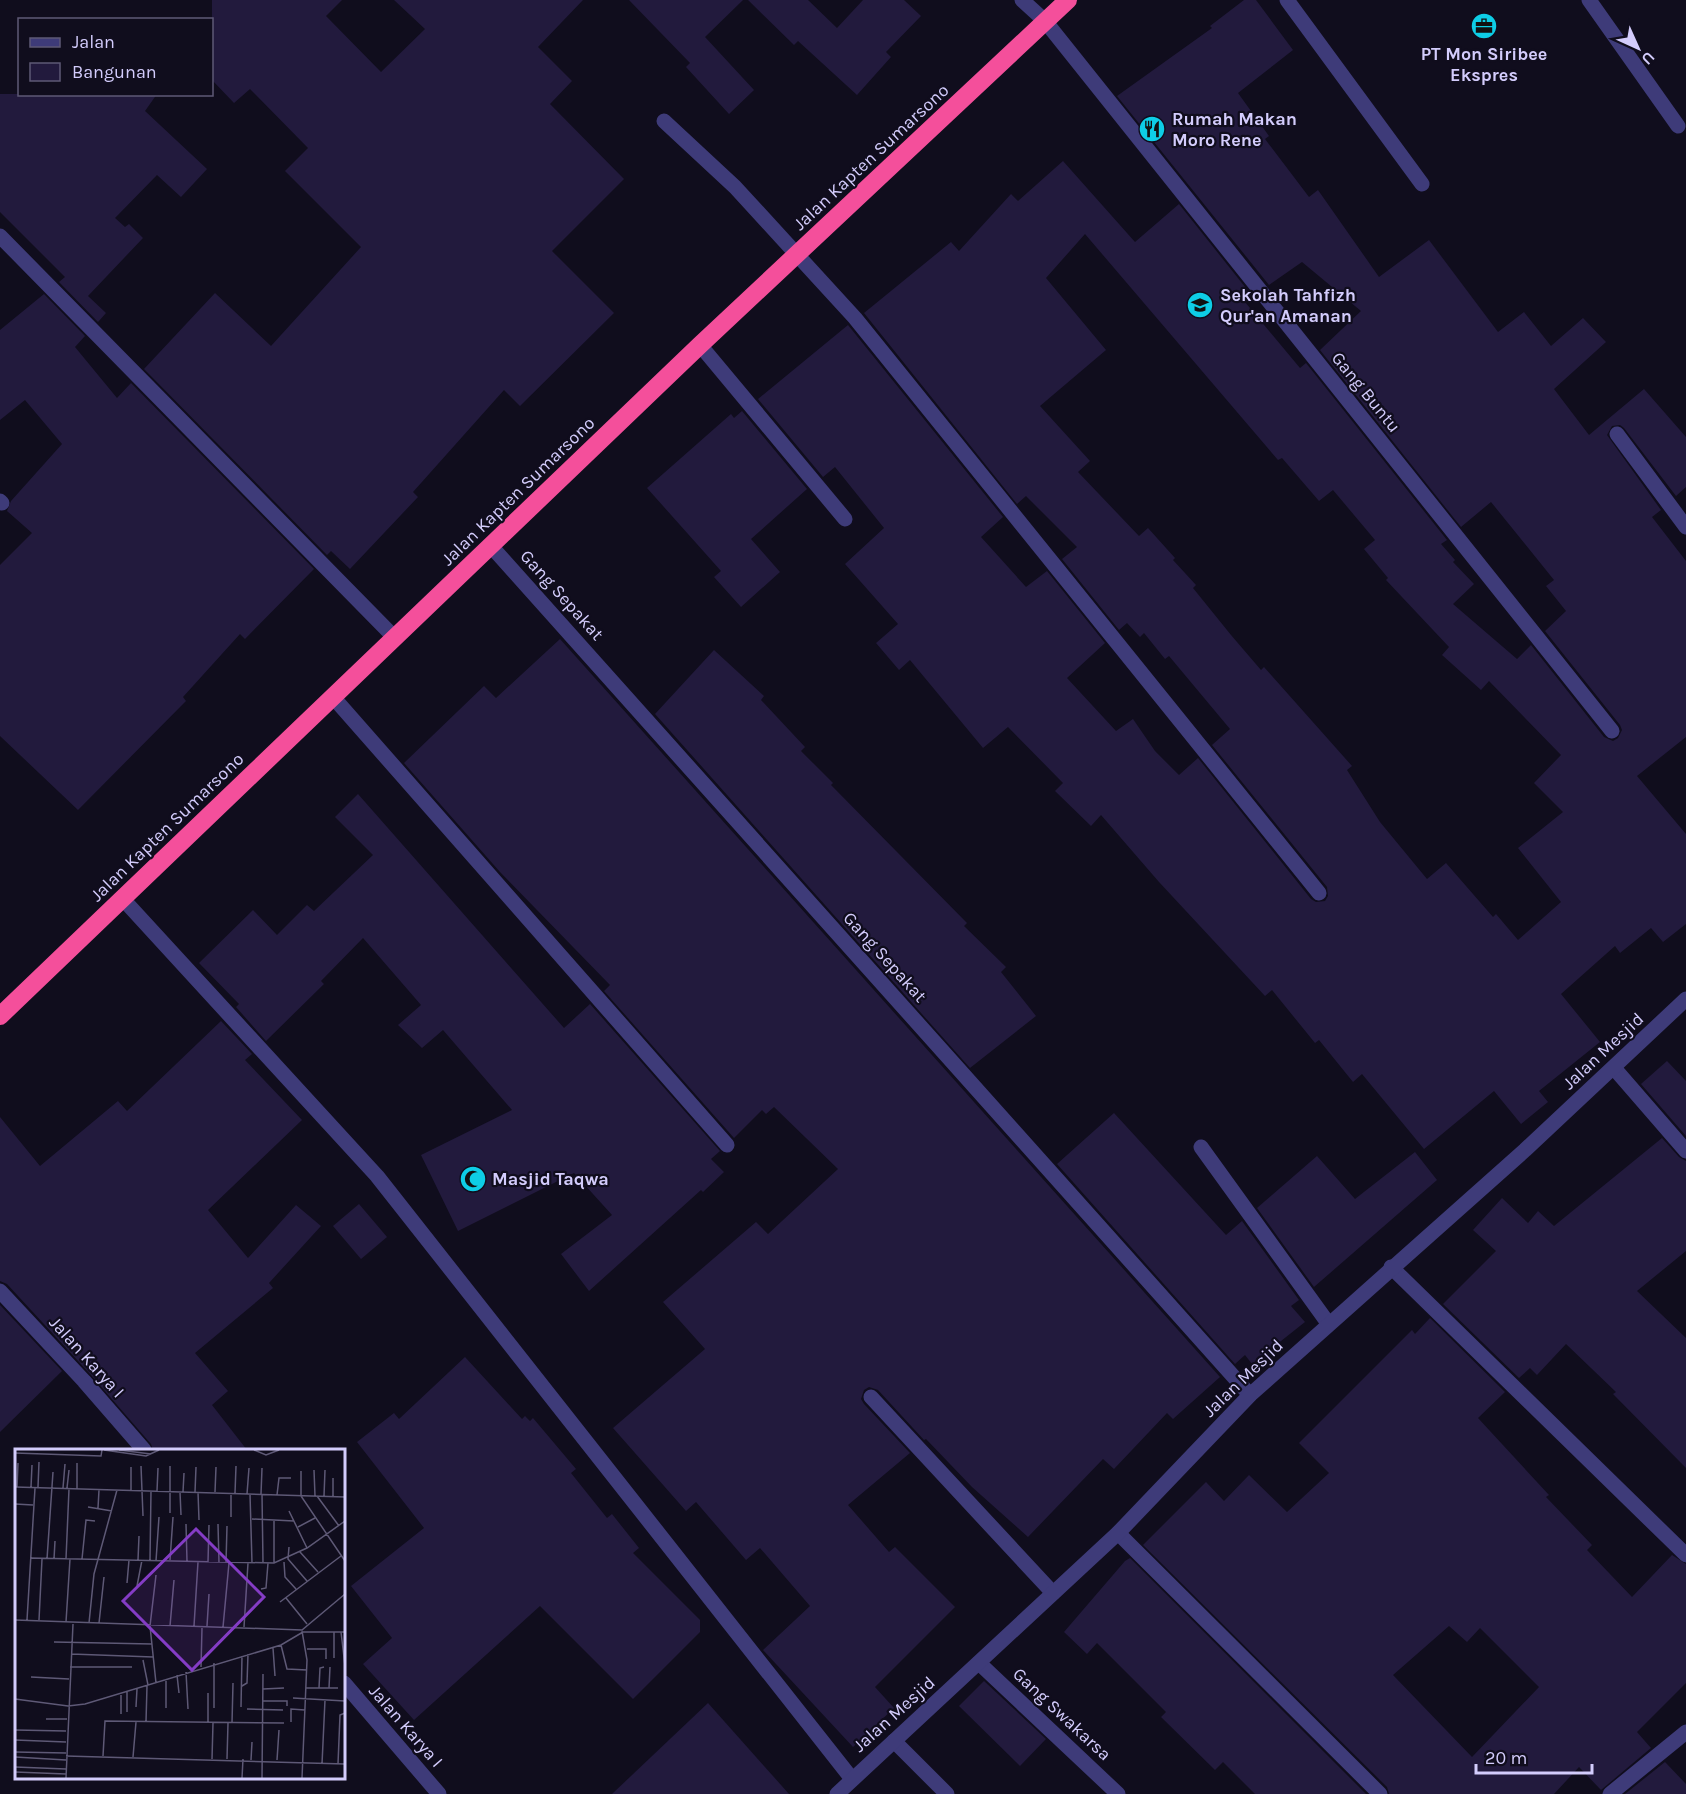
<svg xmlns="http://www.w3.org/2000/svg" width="1686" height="1794" font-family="Karla,sans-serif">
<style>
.building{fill:#221a3d;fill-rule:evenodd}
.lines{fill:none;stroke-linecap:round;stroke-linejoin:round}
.minor{stroke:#3e3b79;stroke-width:15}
.highway{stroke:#f44f9b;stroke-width:18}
.labels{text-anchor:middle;stroke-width:4.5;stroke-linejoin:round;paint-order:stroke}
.poi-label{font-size:18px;font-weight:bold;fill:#d3ccfc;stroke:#100d1d;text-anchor:start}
.street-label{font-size:18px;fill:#d3ccfc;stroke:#100d1d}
.inset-road{fill:none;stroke:#5e5976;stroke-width:1.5}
.view{fill:#843cc5;fill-opacity:0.15;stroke:#843cc5;stroke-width:3}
.inset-edge{fill:none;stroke:#d3ccfc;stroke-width:3}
</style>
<rect width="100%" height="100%" fill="#100d1d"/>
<!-- building -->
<g class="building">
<polygon points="212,0 342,0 326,16 381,72 425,29 394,0 583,0 538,47 572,81 550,104 624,179 552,251 614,313 520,406 504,390 413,492 418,497 350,569 331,551 327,555 144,369 215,293 271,346 361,247 285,171 308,148 250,89 234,103 212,80"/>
<polygon points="629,0 743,0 705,37 754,90 729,114 686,67 690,63"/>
<polygon points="748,0 808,0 837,28 863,0 904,0 921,16 886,52 891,57 857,95 798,41 794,45"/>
<path d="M1244,0H1256L1293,50L1238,93L1269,136L1265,139L1309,197L1318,190L1379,277L1429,240L1498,332L1524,312L1551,346L1583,318L1606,342L1554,389L1589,435L1644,389L1686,437V487L1676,496L1624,428L1620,425L1612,426L1607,435L1661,510L1652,517L1686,561V737L1637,776L1686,834V924L1663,942L1651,928L1620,953L1615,946L1561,994L1600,1042L1539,1091L1548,1102L1521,1124L1494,1091L1424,1149L1362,1074L1353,1082L1319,1040L1315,1043L1272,990L1265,996L1159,882L1101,815L1091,826L1055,791L1063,783L1008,727L983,748L910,660L899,670L876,643L898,624L845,564L884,528L835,467L823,477L758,399L848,325L1003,517L981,537L1026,587L1047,571L1105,643L1067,678L1116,731L1133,719L1155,751L1179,775L1198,758L1311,899L1316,902L1325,901L1328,896L1327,887L1212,745L1230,729L1169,656L1165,659L1144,633L1140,637L1127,623L1119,630L1062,559L1077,547L1026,496L1017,504L864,313L951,242L959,251L1011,194L1018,201L1063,161L1135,242L1179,204L1253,297L1245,302L1300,368L1306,363L1447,540L1441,544L1455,560L1453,562L1474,584L1453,604L1517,659L1531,645L1604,737L1613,741L1618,738L1622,730L1620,725L1545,631L1566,611L1546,586L1554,580L1491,502L1461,527L1320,350L1361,311L1302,262L1269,285L1117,96L1212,28L1210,26ZM1085,234L1278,460L1282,458L1319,501L1333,490L1375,540L1364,549L1388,578L1386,580L1449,647L1442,655L1481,690L1489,681L1561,755L1534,783L1563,812L1518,848L1561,902L1518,940L1496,914L1493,917L1446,863L1427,879L1380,822L1347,770L1352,766L1264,667L1261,670L1231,635L1193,588L1196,585L1173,560L1175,558L1148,528L1139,536L1078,472L1090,461L1040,406L1106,350L1046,278Z"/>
<polygon points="0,94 157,94 145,111 207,169 181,197 157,175 115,218 125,227 129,224 143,238 88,296 106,313 98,322 59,282 65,277 0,212"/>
<polygon points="44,294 85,336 75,347 117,398 131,383 314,569 245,639 240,634 183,697 186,701 78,810 0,736 0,565 32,533 7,511 11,501 62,444 25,400 0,420 0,330"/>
<polygon points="742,411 807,489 751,539 780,572 741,607 714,577 721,571 647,488 731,414 734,418"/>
<polygon points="560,639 1220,1377 1173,1419 1167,1413 1114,1469 1103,1459 1028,1537 972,1487 926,1439 924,1440 878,1390 869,1387 864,1390 861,1399 864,1404 910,1453 848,1505 889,1552 895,1547 955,1607 875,1687 894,1708 853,1747 763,1650 810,1606 760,1548 746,1560 696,1502 686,1511 613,1428 705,1349 663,1302 756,1222 768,1234 838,1169 774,1107 766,1114 762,1110 734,1138 604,991 610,985 500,872 404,763 484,686 496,698"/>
<polygon points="714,650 764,696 761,700 805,747 801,751 833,783 831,785 967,923 964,926 1006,967 1001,972 1036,1016 970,1068 655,714"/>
<polygon points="358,794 564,1028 590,1004 720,1151 711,1159 724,1172 703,1192 701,1190 589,1291 561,1254 612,1215 574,1173 458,1231 421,1155 512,1110 443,1030 422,1048 398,1025 421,1005 363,938 321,981 324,984 266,1041 236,1007 239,1004 199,963 253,910 277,935 307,905 314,911 373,855 335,817"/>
<polygon points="221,1021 252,1054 245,1060 302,1120 208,1210 248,1258 296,1205 321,1226 269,1283 273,1288 195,1353 228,1391 212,1405 247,1450 153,1450 151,1444 91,1375 7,1284 0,1281 0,1117 40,1166 118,1101 127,1111"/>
<polygon points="1667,1061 1686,1081 1686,1136 1641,1084"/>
<polygon points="1114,1113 1226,1235 1242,1221 1299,1300 1291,1306 1305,1322 1252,1364 1245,1355 1235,1364 1057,1164"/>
<polygon points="1662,1138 1679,1157 1686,1161 1686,1251 1637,1291 1686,1338 1686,1468 1613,1394 1616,1392 1566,1344 1537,1375 1530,1368 1519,1378 1443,1304 1496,1251 1473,1230 1502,1198 1528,1223 1538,1211 1554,1226"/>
<polygon points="1415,1152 1437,1180 1314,1287 1257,1208 1317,1156 1355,1199"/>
<polygon points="359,1204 387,1237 361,1259 333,1226"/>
<polygon points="0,1305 62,1371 0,1432"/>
<path d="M1430,1318L1505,1392L1478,1418L1549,1495L1546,1497L1592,1545L1587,1550L1632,1597L1672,1555L1686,1564V1683L1637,1732L1651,1748L1601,1790L1579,1767L1554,1794H1389L1387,1787L1143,1545L1206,1482L1224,1501L1249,1475L1287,1512L1329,1473L1299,1443L1412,1330L1415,1334ZM1449,1626L1467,1642L1480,1628L1539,1687L1472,1757L1393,1675Z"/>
<polygon points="465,1357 522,1419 525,1416 530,1421 533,1418 576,1469 571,1473 607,1518 612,1514 639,1548 633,1553 700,1620 700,1632 633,1699 540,1606 414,1720 363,1664 392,1638 351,1586 424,1528 357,1442 394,1413 399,1419"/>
<polygon points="1130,1558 1366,1794 1255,1794 1223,1762 1215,1770 1161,1717 1166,1712 1097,1643 1087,1654 1064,1632 1125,1561"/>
<polygon points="984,1681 1046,1739 1020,1766 959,1706"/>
<polygon points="708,1703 789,1794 612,1794"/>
<polygon points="1665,1762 1686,1784 1686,1794 1625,1794"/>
</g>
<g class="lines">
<!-- minor -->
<g class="minor">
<polyline points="1022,0 1045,21 1612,731"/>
<polyline points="1287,0 1422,184"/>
<polyline points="1589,0 1678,126"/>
<polyline points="664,121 735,187 855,318 1319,893"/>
<polyline points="0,236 395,638"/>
<polyline points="700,345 845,519"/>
<polyline points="1617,434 1686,527"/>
<polyline points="0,501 2,503"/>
<polyline points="491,546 1250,1395"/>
<polyline points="333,697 727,1145"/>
<polyline points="122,898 377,1176 852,1779"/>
<polyline points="1614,1068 1686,1151"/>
<polyline points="1201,1147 1328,1323"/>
<polyline points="1391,1267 1686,1555"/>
<polyline points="0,1291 84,1381 144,1450"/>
<polyline points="871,1397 1053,1593"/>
<polyline points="1118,1533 1380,1794"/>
<polyline points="979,1663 1118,1794"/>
<polyline points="344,1683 439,1794"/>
<polyline points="894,1741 947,1794"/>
<polyline points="837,1794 1118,1533 1250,1395 1525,1150 1686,999"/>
<polyline points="1610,1794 1686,1732"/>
</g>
<!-- highway -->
<polyline class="highway" points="0,1016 700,345 1068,0"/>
</g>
<!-- icons -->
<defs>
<symbol id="office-disc" viewBox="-11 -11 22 22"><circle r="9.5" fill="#0ecde6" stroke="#100d1d"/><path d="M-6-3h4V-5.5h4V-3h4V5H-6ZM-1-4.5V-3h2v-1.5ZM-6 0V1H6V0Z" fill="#111"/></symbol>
<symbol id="restaurant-disc" viewBox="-11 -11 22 22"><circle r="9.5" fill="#0ecde6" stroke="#100d1d"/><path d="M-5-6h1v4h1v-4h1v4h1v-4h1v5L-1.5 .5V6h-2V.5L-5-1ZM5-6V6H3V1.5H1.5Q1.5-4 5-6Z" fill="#111"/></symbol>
<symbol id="school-disc" viewBox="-11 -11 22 22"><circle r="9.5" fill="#0ecde6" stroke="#100d1d"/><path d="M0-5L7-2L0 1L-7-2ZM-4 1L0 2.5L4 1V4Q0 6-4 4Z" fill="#111"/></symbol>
<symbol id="mosque-disc" viewBox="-11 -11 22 22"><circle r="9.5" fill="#0ecde6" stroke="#100d1d"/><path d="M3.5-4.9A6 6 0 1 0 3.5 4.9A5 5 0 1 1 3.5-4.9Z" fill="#111"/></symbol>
</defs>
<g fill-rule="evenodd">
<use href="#office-disc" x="1469" y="11" width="30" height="30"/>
<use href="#restaurant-disc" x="1137" y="114" width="30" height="30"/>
<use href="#school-disc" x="1185" y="290" width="30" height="30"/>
<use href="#mosque-disc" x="458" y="1164" width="30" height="30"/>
</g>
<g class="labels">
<!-- poi labels -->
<g class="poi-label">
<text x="1484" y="60" text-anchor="middle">PT Mon Siribee<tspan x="1484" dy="21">Ekspres</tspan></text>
<text x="1172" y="125">Rumah Makan<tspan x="1172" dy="21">Moro Rene</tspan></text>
<text x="1220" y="301">Sekolah Tahfizh<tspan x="1220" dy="21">Qur'an Amanan</tspan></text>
<text x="492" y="1185">Masjid Taqwa</text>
</g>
<!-- street labels -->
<g class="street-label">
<text transform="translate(871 157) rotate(-43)" y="6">Jalan Kapten Sumarsono</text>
<text transform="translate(1366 392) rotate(51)" y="6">Gang Buntu</text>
<text transform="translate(518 491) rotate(-44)" y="6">Jalan Kapten Sumarsono</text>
<text transform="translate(562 595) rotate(48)" y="6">Gang Sepakat</text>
<text transform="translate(167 827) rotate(-44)" y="6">Jalan Kapten Sumarsono</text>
<text transform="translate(885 957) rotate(48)" y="6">Gang Sepakat</text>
<text transform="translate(1603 1051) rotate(-43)" y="6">Jalan Mesjid</text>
<text transform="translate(87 1357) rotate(48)" y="6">Jalan Karya I</text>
<text transform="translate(1243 1378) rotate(-44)" y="6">Jalan Mesjid</text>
<text transform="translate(894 1714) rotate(-42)" y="6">Jalan Mesjid</text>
<text transform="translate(1062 1714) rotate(43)" y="6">Gang Swakarsa</text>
<text transform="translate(406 1726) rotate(49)" y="6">Jalan Karya I</text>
</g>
</g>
<!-- overview -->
<g transform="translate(15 1449)">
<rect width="330" height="330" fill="#100d1d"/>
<path class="inset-road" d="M89,1L131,7L144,1M104,1L136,5M239,1L251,6L264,1M0,4L86,7L87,1M62,14V40M126,17L128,67M299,21L300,47M286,22V47L330,112M318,29V48M0,38L330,48M16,38L17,16M23,38L24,13M2,39L3,14M48,39L50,15M52,39L54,21M116,42V18M142,42L143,19M165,43L166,66M168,43L169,24M180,43L181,18M183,43L184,71M200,43L201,18M220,44L221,17M232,45L234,19M235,45L237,114M246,45L247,19M247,45L248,114M262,46L264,29H276M302,47L324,77M309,47L310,21M0,55L18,56M73,58L97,62M83,59L84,41M274,62L292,99M155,64V17M216,68V44M237,70L279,72M259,71V114M171,75L172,112M203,75L204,114M283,78L300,69M274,98L273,110L292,132M285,103L303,123M15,109L259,114L292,99L330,72M32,110L38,23M39,110L40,92M51,110L54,40M67,110L71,71L80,72M123,111L124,87M135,111L136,42M155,111L158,68M141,112L144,68M193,113L194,76M269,113L270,128L281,140M211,114L212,77M112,134L114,111M122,137L127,111M246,140L251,139L253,114M271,149L292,175M265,153L326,107M0,171L287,181L330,145M12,171L20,39M24,171L27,110M51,173L55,110M74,174L79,125L102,41M84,174L89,128M155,177L159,131M179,177L183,113M192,177L194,145M208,178L214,114M229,178L233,114M287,182L292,211L287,329M288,183H330M319,183V209M326,183L330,217M39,193L137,195M266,196L272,220L292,221M258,199L260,227M292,200H311V210M56,205L138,208M128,211L133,236M55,218H117M186,218L187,179M171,223L173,260M162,226L164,244M16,228L54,230M151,230V259M141,234L135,177L141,126M227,237L232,234L233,205M291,239H323M304,239L305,219L309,218M314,239L315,218M248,240L269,239M112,243V263M278,249L330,252M0,250L53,257L70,255L266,196L288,183M248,252H272V257M121,258L122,240M226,258L227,207M199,259V214M232,260L268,261M106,265V246M31,270H52M131,273L132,237M276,273V260L290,261M193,274V244M217,274L218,234M0,281L51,282M0,291L51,293M0,303L51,304M51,307L330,315M88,307L90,272L269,274M0,308L51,311M118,308L121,273M197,310L198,274M212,310L213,274M236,311L237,293M262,311L264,281M307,315L310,251M323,315L325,266L330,264M0,318L51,320M0,323L51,325M51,329L58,175M227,329L228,310M247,329L248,225"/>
<path class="view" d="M181,80L249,148L177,221L108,152Z"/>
<rect width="330" height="330" class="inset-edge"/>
</g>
<!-- legend -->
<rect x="18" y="18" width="195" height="78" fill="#100d1d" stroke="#5e5976" stroke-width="1.5"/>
<rect x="30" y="38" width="30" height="9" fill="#3e3b79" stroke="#5e5976" stroke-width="1.5"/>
<text x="72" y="48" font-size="18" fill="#d3ccfc">Jalan</text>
<rect x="30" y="63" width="30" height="18" fill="#221a3d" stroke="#5e5976" stroke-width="1.5"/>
<text x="72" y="78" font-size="18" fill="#d3ccfc">Bangunan</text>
<!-- north arrow -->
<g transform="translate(1638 48) rotate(135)" stroke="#100d1d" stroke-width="4.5" paint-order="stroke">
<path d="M0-4.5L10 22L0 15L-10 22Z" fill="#d3ccfc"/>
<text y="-9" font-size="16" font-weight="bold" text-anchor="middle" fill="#d3ccfc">U</text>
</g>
<!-- scale -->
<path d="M1476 1764v9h116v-9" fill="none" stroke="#d3ccfc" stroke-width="3"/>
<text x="1485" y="1764" font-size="18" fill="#d3ccfc" stroke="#100d1d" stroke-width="4.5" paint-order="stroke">20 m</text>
</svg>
